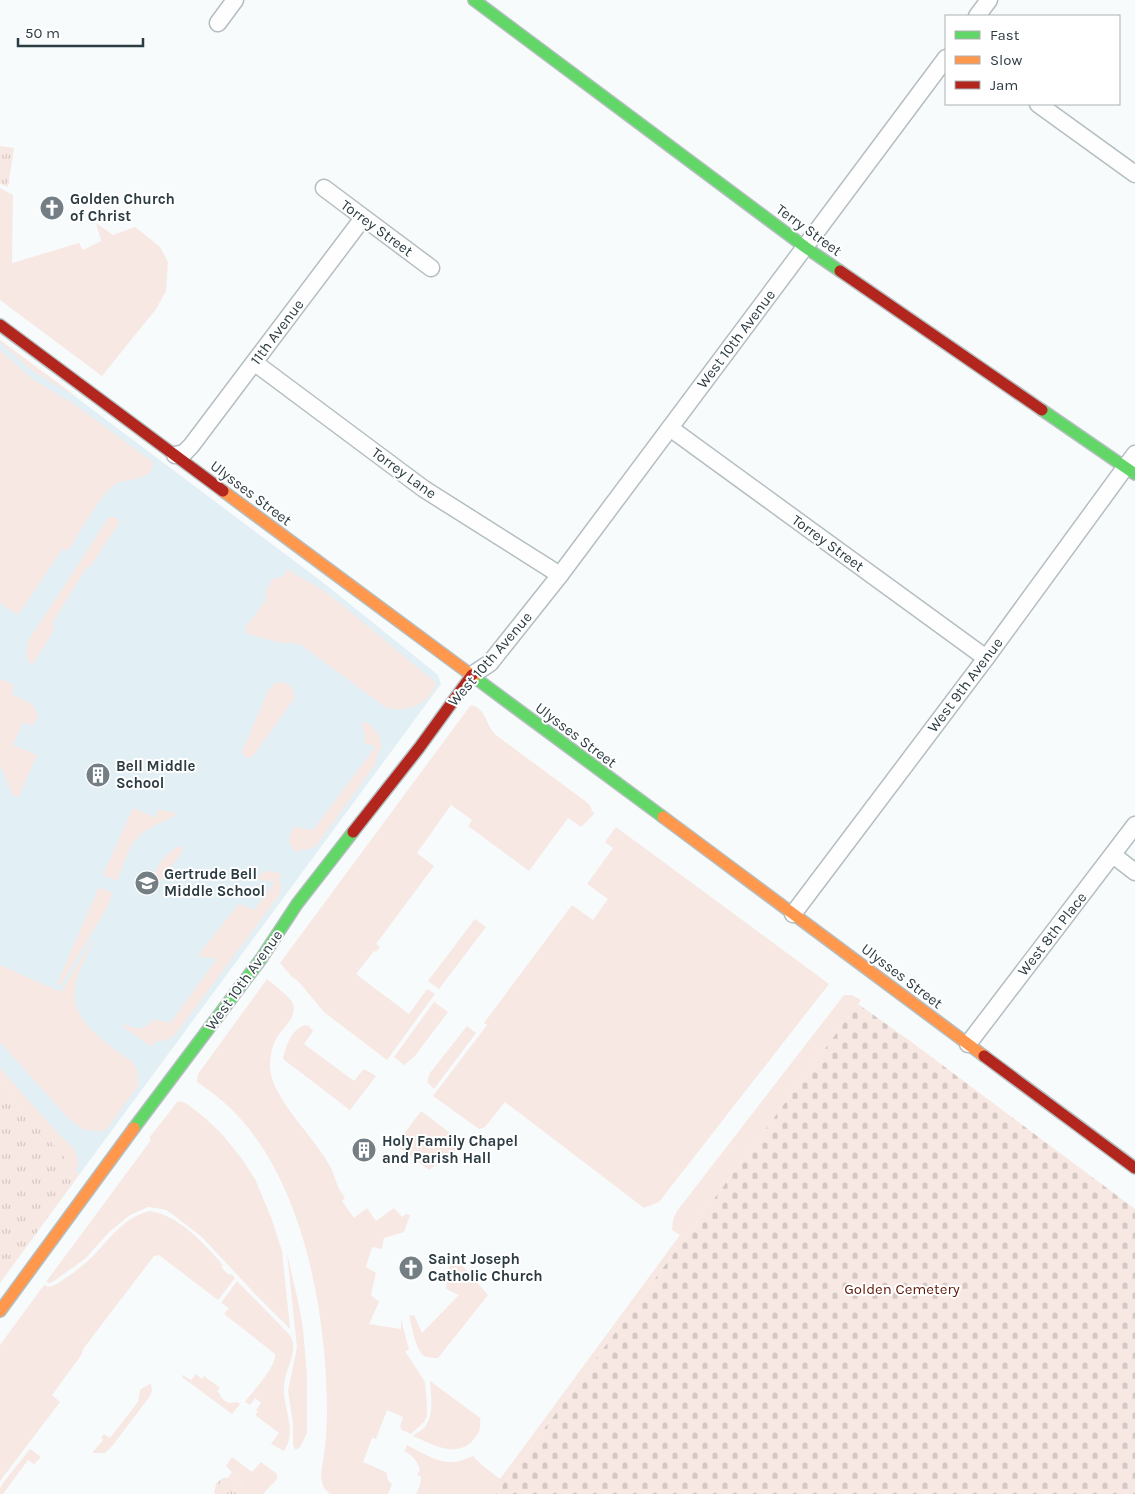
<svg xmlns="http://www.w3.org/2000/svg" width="1135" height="1494" font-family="Karla,sans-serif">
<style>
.built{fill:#e2eff4}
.green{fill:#f8e8e3}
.cemetery{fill:url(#cemetery-stones)}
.park{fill:url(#park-tufts)}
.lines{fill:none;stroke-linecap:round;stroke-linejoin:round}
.street-casing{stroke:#b4bec1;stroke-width:19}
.fast-casing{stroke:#b4bec1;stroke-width:14}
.slow-casing{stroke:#b4bec1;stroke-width:14}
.jam-casing{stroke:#b4bec1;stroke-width:14}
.street{stroke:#fefeff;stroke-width:16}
.fast{stroke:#63d668;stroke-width:11}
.slow{stroke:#ff974d;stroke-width:11}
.jam{stroke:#b3261e;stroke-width:11}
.labels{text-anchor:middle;stroke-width:4;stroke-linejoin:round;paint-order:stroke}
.poi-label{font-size:15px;font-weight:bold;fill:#2c3c43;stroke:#fff;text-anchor:start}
.street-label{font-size:15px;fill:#2c3c43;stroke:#fff}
.park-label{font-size:15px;fill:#601704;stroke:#fff}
</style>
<defs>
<pattern id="cemetery-stones" width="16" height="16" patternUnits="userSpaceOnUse" patternTransform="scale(1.25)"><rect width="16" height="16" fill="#f8e8e3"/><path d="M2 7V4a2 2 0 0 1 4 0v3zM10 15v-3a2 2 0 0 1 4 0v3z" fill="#d5c8c4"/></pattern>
<pattern id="park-tufts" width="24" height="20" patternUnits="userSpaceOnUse" patternTransform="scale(1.25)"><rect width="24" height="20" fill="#f8e8e3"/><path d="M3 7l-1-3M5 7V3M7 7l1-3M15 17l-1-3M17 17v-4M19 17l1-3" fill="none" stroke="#d5c8c4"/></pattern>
</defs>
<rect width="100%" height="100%" fill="#f7fbfc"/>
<!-- built -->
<polygon class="built" points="0,340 325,584 438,675 441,684 79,1175 0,1082"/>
<!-- green -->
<g class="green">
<polygon points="0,188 13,195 12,263 79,243 83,250 101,241 96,223 113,235 135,227 160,247 168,262 166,291 156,309 102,376 0,300"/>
<polygon points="0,340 77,397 34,372 0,342"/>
<path d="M0,350L31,378L60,396L71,402L154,463L151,469L152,470C139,484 125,476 113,486C97,499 80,533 68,551L63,548L18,615L0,603Z"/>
<path d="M109,517H114L118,519L119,523L91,566L87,567L52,623L54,630L32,666C25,658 26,651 28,641Z"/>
<path d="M287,569L324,591L341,604L436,683C431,704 405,714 385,707L300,644L278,642L247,634L245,628L266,600V590L272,580L285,575Z"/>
<polygon points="0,679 14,685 11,694 32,704 38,715 33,726 23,722 13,745 37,755 18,798 12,794 0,764"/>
<path d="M280,682C290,683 295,689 294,699L253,756L249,758L245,757L242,752L269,689L274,684Z"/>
<path d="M472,705C488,711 485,725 496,735L589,804L594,814L581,827L568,818L529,871L468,826L472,820L451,805L417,853L434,866L376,944L380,947L376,952L374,951L356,974L409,1014L427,989L435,994L387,1060L324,1012L298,981L292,977L280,963L470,706Z"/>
<path d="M365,721C376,729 380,735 382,748L379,750L375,765L316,846L306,850L301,849L299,853C287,847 287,837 294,827L313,830L376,746L364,743L365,735L362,725Z"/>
<path d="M133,808L156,818L158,809L178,814C165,821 147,827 137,838C127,849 123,867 117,881L103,875Z"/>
<polygon points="616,827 829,984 659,1202 644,1208 505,1102 485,1127 479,1129 433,1096 487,1025 484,1023 572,905 593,920 608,899 587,884 613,848 605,842"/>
<path d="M181,846L183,848L182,852L152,892L150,893H147C147,887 149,883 152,878C158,864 166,852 181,846Z"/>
<path d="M266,871L277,872L282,876L278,879L281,884L280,894L175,1035L167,1040L154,1042L153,1047L149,1045L122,1026L125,1024C137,1031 144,1030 154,1019L170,1023L217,959L197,956L239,904L254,910L275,882L260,880L258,878L261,874Z"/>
<polygon points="99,887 112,893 109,904 60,986 57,984"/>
<polygon points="475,919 486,927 439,989 428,981"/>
<path d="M92,940L93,941C87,955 77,972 75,988C70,1017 98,1036 118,1052C122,1055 130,1059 133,1063C138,1069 138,1079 138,1086L109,1126L104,1131L84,1130L68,1118L0,1042V965L61,992Z"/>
<path d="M267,979C274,985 288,995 292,1002C300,1017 280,1029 275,1041C271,1050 270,1059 270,1067C271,1097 312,1135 327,1161C335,1173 335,1185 345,1198L342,1201L354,1218L367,1208L376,1221L394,1208L402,1217L406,1214L410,1215L404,1232L384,1238L382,1249L372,1247L366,1267L376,1273L371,1295L379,1302L369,1324L401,1329V1319L409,1350L405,1351L425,1382L427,1405V1416L424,1422L411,1434L402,1430L400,1426L403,1417L387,1410L376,1439L372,1438L363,1462L386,1472L388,1480L392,1484L388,1494H330C326,1490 322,1486 322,1481C320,1473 323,1463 324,1455C326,1440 327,1424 327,1409C326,1313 305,1189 238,1116C226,1103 212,1092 197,1082L198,1074Z"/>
<path d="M844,995H852L861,1000L496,1494H416L420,1485L421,1476L417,1475L420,1470C417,1461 413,1455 404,1451L407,1445C420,1451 435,1462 449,1462C457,1463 466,1459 473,1456L483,1466L500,1479L680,1235L672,1230L673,1220L677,1211Z"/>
<polygon points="434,1002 448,1012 414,1057 404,1065 394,1057"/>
<path d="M305,1025L309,1026L313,1031L304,1044L354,1081L363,1070H366L376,1076L350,1110L283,1059C286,1045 291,1030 305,1025Z"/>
<polygon points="467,1026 476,1033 434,1089 427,1082 430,1073"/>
<polygon points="0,1068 53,1128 75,1150 79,1165 75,1171 0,1082"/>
<polygon points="178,1101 186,1103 205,1118 222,1134 242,1159 255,1179 271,1217 282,1251 290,1328 289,1328 256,1295 202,1237 172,1214 166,1210 156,1208 148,1207 130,1215 109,1232 86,1258 54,1281 50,1283 46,1282 151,1140 149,1138"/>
<polygon points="421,1111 465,1144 429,1170 396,1145"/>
<path d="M150,1211C180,1216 203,1243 223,1265L221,1267L229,1275L231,1274L235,1278L218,1300L159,1255L154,1256L83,1349L82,1354L52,1395L60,1402L0,1481V1345L44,1285C47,1286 48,1287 52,1286C59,1284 84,1265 90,1259C102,1248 110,1235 123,1225C131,1218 140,1213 150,1211Z"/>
<polygon points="287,1253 298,1301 303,1328 307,1376 307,1433 300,1447 295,1450 293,1445 293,1423 288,1391 297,1347"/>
<path d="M458,1261L470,1274L468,1278L469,1280L473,1278L488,1295L438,1358C433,1358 427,1358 423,1355C415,1348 412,1326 409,1316L414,1315L422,1333L459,1295L446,1289L450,1262Z"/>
<path d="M237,1281L284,1329C288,1333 292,1337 293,1343C295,1357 285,1371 284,1385C282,1407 298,1430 284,1451L271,1444L279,1433L255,1415L258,1412L256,1410L261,1403L255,1398L250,1405L245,1402C253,1391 277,1366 275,1354L224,1314L229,1308L221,1303Z"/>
<polygon points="196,1374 202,1379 204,1376 220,1388 217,1391 220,1394 221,1397 225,1401 229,1403 237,1402 240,1404 232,1414 182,1377 183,1375 191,1380"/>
<path d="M430,1381L480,1418C481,1427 480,1432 474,1439C457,1460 432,1444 413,1436C416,1433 420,1431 423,1429C435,1418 431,1395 430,1381Z"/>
<polygon points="151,1383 152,1391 150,1396 113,1445 105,1453 92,1453 103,1440 101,1438 104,1434 110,1438 138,1402 140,1390"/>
<polygon points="30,1449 41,1457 34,1464 28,1460 3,1494 0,1494 0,1488 3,1483"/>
<path d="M232,1457L252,1472L261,1462L277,1474V1479L263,1494H243C242,1484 237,1479 228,1478L232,1472L226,1466Z"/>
</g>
<!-- cemetery -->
<polygon class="cemetery" points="858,1004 906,1038 1135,1209 1135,1494 496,1494"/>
<!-- park -->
<g class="park">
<polygon points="0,146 14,148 8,187 0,184"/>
<polygon points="0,1082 79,1175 0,1283"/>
<path d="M223,1478C234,1476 242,1483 243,1494H214L216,1484Z"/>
</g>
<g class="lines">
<defs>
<g id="street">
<polyline points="977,16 989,0"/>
<polyline points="218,23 235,0"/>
<polyline points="1038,104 1135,174"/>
<polyline points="324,188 431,268"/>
<polyline points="255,363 424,489 560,575"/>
<polyline points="670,428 986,658"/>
<polyline points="175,455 184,453 191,446 363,218"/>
<polyline points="472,675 490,663 560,575 946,58"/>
<polyline points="1113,855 1135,872"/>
<polyline points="793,914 986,658 1135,454"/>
<polyline points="968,1044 1135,825"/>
</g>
<g id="fast">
<polyline points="474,0 805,247 840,271"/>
<polyline points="1042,410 1135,474"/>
<polyline points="474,677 663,817"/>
<polyline points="134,1128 261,959 297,904 353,832"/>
</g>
<g id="slow">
<polyline points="223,491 474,677"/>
<polyline points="663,817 984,1056"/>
<polyline points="0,1311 134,1128"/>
</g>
<g id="jam">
<polyline points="840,271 1042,410"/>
<polyline points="0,325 223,491"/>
<polyline points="353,832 419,748 472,675"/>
<polyline points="984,1056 1135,1168"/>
</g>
</defs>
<!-- street casing -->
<use href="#street" class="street-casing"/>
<!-- fast casing -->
<use href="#fast" class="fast-casing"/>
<!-- slow casing -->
<use href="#slow" class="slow-casing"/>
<!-- jam casing -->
<use href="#jam" class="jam-casing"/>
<!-- street -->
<use href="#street" class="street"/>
<!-- fast -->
<use href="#fast" class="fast"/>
<!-- slow -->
<use href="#slow" class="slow"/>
<!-- jam -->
<use href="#jam" class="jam"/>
</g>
<!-- icons -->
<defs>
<symbol id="church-disc" viewBox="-11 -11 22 22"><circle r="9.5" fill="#737f84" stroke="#fff"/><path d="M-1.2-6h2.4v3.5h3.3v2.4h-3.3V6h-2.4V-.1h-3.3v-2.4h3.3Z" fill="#fff"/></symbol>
<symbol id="building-disc" viewBox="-11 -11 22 22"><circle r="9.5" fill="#737f84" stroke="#fff"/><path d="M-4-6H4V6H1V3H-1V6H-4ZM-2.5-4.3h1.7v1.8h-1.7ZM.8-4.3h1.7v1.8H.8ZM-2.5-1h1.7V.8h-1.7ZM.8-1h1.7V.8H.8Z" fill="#fff"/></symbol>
<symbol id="school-disc" viewBox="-11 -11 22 22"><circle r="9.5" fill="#737f84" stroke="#fff"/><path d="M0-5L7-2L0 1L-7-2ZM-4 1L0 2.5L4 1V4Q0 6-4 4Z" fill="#fff"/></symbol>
</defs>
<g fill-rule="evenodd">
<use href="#church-disc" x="38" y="194" width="28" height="28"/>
<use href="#building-disc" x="84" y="761" width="28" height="28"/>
<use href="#school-disc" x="133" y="869" width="28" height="28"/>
<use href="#building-disc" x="350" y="1136" width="28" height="28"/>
<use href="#church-disc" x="397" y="1254" width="28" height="28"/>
</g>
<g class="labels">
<!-- poi labels -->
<g class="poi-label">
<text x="70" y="204">Golden Church<tspan x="70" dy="17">of Christ</tspan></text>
<text x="116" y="771">Bell Middle<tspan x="116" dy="17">School</tspan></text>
<text x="164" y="879">Gertrude Bell<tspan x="164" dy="17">Middle School</tspan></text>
<text x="382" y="1146">Holy Family Chapel<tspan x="382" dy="17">and Parish Hall</tspan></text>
<text x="428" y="1264">Saint Joseph<tspan x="428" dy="17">Catholic Church</tspan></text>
</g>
<!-- street labels -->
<g class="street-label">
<text transform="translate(377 228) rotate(36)" y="5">Torrey Street</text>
<text transform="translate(809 230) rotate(36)" y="5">Terry Street</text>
<text transform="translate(277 332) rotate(-53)" y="5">11th Avenue</text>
<text transform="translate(736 339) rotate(-53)" y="5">West 10th Avenue</text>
<text transform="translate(404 473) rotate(36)" y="5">Torrey Lane</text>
<text transform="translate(251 493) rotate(37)" y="5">Ulysses Street</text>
<text transform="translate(828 543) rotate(36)" y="5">Torrey Street</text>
<text transform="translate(490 659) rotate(-49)" y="5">West 10th Avenue</text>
<text transform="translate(965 685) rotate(-53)" y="5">West 9th Avenue</text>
<text transform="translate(576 735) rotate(37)" y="5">Ulysses Street</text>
<text transform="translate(1052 934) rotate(-52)" y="5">West 8th Place</text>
<text transform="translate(902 976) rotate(37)" y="5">Ulysses Street</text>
<text transform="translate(244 980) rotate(-54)" y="5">West 10th Avenue</text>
</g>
<!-- park labels -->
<g class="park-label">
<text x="902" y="1294">Golden Cemetery</text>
</g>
</g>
<!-- legend -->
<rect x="945" y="15" width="175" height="90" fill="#ffffff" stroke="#abb1b4"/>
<rect x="955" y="31" width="25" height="8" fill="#63d668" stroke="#abb1b4"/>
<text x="990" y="40" font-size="15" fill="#2c3c43">Fast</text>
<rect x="955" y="56" width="25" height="8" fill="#ff974d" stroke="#abb1b4"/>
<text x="990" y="65" font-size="15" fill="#2c3c43">Slow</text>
<rect x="955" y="81" width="25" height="8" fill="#b3261e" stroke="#abb1b4"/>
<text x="990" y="90" font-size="15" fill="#2c3c43">Jam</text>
<!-- scale -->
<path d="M18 38v8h125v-8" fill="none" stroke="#2c3c43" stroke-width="2.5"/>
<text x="25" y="38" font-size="15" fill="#2c3c43" stroke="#ffffff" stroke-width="4" paint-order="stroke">50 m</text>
</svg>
